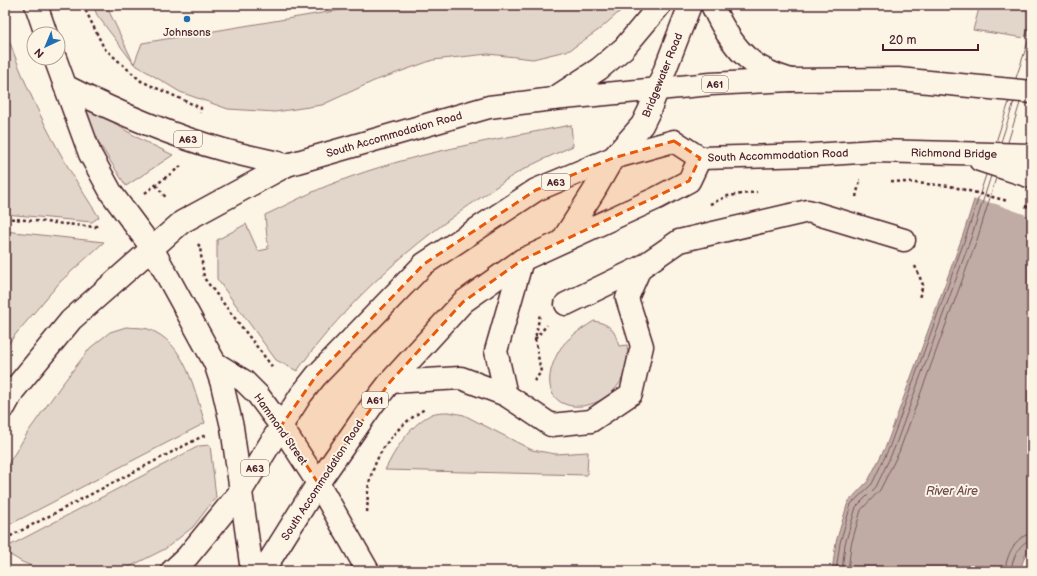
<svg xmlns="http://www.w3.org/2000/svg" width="1037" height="576" font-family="'Balsamiq Sans',sans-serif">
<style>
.green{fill:#e2d5ca;stroke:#967a7a}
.water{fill:#c0aca5;stroke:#917474}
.pier{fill:#fcf5e5}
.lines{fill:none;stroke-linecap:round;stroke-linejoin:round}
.shore{stroke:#79575c;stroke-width:1}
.minor-casing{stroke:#4a1f2b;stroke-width:25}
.highway-casing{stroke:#4a1f2b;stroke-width:25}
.path{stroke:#4a1f2b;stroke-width:2.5;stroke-dasharray:3 3;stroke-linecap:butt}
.minor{stroke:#fcf5e5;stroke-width:22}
.highway{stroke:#fcf5e5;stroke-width:22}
.marked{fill:#e8590c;fill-opacity:0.2;stroke:#e8590c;stroke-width:3;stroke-dasharray:8 5;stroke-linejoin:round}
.poi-dot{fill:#1f6fb2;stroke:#fcf5e5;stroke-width:1.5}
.labels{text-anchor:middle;stroke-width:4;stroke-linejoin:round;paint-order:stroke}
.shield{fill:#fcf5e5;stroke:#7f5f63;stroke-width:1}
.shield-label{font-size:10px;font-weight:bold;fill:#4a1f2b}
.poi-label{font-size:11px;fill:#4a1f2b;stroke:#fcf5e5}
.street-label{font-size:11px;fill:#4a1f2b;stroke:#fcf5e5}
.water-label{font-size:12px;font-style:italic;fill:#6d4950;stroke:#fcf5e5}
</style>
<rect width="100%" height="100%" fill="#fcf5e5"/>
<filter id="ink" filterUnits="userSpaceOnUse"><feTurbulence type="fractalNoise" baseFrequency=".025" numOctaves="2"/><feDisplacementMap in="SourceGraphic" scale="8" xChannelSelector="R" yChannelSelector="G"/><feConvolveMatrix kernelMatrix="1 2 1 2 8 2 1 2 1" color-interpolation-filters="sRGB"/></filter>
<g filter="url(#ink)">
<!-- green -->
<g class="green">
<polygon points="93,5 106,5 134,64 142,43 370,5 627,5 600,29 570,50 533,59 488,54 433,60 374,81 322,105 275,112 228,109 180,92 134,64 97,15"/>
<polygon points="980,5 1032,5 1032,16 1025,38 973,30"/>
<path d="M5,28C28,98 59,156 99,217L92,222L5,214Z"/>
<polygon points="73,92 120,127 142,140 173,155 126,186 90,129"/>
<path d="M571,125L573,146C555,154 536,162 519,172C506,179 495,188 483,196C411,244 348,300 297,371L276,360L217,279V240L246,224L258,251L268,249L265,215C289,204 312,191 337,182C412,153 492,140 571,125Z"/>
<polygon points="5,231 104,242 61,281 15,335 5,349"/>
<path d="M594,321C610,324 615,330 619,346L627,345C628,354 628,363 625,372C611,415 539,421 551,370C554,359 560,346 569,339C576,332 585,327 594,321Z"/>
<path d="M126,327C133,328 141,327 148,329C186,342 194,390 205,423L5,527V469L28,432L60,387L90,348L110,332Z"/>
<path d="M449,412L464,415L532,450L556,454L588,452L587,475L385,470C395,450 409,426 430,415C435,412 443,412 449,412Z"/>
<polygon points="210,445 216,497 193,527 165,549 127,568 107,571 44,571 22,562 7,553 9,546 199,446"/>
</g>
<!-- water -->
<polygon class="water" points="1032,19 1032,547 1025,555 1020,571 832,571 836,542 848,502 868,481 886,446 963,235 1025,38"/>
<!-- pier -->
<polygon class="pier" points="1023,37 1032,37 1032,217 996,204 972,199"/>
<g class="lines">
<!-- shore -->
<g class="shore">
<polyline points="1016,78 1032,30"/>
<polyline points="996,142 1009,102"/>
<polyline points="1001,142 1014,102"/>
<polyline points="1008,142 1020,103"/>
<polyline points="836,571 840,543 851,504 872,484 889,448 966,236 986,175"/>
<polyline points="842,571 845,544 856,507 876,487 894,449 971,238 991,176"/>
<polyline points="848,571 851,545 861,510 880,490 899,452 977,240 996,178"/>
<path d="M1005,571C1006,556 1016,534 1032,534"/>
<path d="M1011,571C1012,560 1019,541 1032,540"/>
</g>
<defs>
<g id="minor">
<path d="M712,5C721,25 733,47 751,61C762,70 777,76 791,80"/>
<polyline points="553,99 599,69 624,48 660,5"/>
<polyline points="562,241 594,191 613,158 642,125 649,111 690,5"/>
<polyline points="566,304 640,268"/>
<polyline points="215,363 244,381 258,395 281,426 318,483 368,571"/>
<polyline points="390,382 461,378 506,395 496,351 522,260"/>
<polyline points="506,395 551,425 591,421 631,394 642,346 627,298 640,268 679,241 808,211 904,240"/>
</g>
<g id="highway">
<polyline points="36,5 46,34"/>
<polyline points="55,58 90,154 112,194 152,248 215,363 222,384 232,427 252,571"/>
<path d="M65,86C116,112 169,135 224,150C245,156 266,160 287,165"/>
<polyline points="700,158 813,155 875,151 1032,155"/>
<polyline points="980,160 1032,177"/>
<polyline points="5,406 13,391 71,320 182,222 287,165 489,107 553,99 711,84 791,80 898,79 1032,92"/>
<polyline points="172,571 187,557 241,491 281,426 301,395 316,376 424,264 536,190 613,158 674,141 700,158"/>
<polyline points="263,571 318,483 373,404 390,382 463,302 522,260 657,198 689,181 700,158"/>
</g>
</defs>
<!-- minor casing -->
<use href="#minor" class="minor-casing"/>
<!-- highway casing -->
<use href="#highway" class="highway-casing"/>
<!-- path -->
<g class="path">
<polyline points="83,5 104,48 141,81 201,108 200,113"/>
<polyline points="891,181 950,186 1008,201"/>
<polyline points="156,185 167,199"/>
<polyline points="145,193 181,166"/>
<polyline points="856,197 860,180 859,180"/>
<polyline points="710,204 728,196 757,192"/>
<polyline points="1025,206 1032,208"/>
<polyline points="5,218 95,227 99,224"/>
<polyline points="198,244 200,247 204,278 274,369"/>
<polyline points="915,266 923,285 919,298"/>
<polyline points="535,339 547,325"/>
<polyline points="534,381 541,372 535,339 540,314"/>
<path d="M367,512C368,503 367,493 369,484C376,451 396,426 425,409"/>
<polyline points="5,539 199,438 206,435"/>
</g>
<!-- minor -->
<use href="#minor" class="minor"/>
<!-- highway -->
<use href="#highway" class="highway"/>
</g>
</g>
<!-- marked area -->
<path class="marked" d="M674,141L700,158L689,181L522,260L463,302L390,382L318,483L281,426L316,376L424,264L536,190L613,158Z"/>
<!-- markers -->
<circle class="poi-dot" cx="187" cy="19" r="4"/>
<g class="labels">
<!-- shield labels -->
<g class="shield">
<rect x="702" y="76" width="26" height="16" rx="3"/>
<rect x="174" y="131" width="28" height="16" rx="3"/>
<rect x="542" y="174" width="28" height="16" rx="3"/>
<rect x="362" y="392" width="26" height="16" rx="3"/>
<rect x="241" y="460" width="28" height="16" rx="3"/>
</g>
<g class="shield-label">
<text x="715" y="88">A61</text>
<text x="188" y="143">A63</text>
<text x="556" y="186">A63</text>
<text x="375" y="404">A61</text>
<text x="255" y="472">A63</text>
</g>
<!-- poi labels -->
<g class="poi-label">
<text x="187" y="36">Johnsons</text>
</g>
<!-- street labels -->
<g class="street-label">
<text transform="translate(662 75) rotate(-68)" y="4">Bridgewater Road</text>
<text transform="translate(394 134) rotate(-16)" y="4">South Accommodation Road</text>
<text transform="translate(954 153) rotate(1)" y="4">Richmond Bridge</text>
<text transform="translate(778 155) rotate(-2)" y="4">South Accommodation Road</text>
<text transform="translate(281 429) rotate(55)" y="4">Hammond Street</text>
<text transform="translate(322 480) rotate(-57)" y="4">South Accommodation Road</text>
</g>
<!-- water labels -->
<g class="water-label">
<text x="952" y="495">River Aire</text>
</g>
</g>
<!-- margin -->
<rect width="1037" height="576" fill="none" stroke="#fcf5e5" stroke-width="20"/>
<rect x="10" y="10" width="1017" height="556" fill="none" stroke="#4a1f2b" stroke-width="1.5" filter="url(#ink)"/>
<!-- north arrow -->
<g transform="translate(46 46) rotate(224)"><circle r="19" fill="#fcf5e5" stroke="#b59f9b"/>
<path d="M0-3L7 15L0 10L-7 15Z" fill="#1f6fb2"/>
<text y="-6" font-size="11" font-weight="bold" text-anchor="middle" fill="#4a1f2b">N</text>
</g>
<!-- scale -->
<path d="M883 44v6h95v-6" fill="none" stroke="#4a1f2b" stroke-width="2"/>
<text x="889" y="44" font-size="12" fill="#4a1f2b" stroke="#fcf5e5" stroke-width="3" paint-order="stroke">20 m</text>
</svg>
